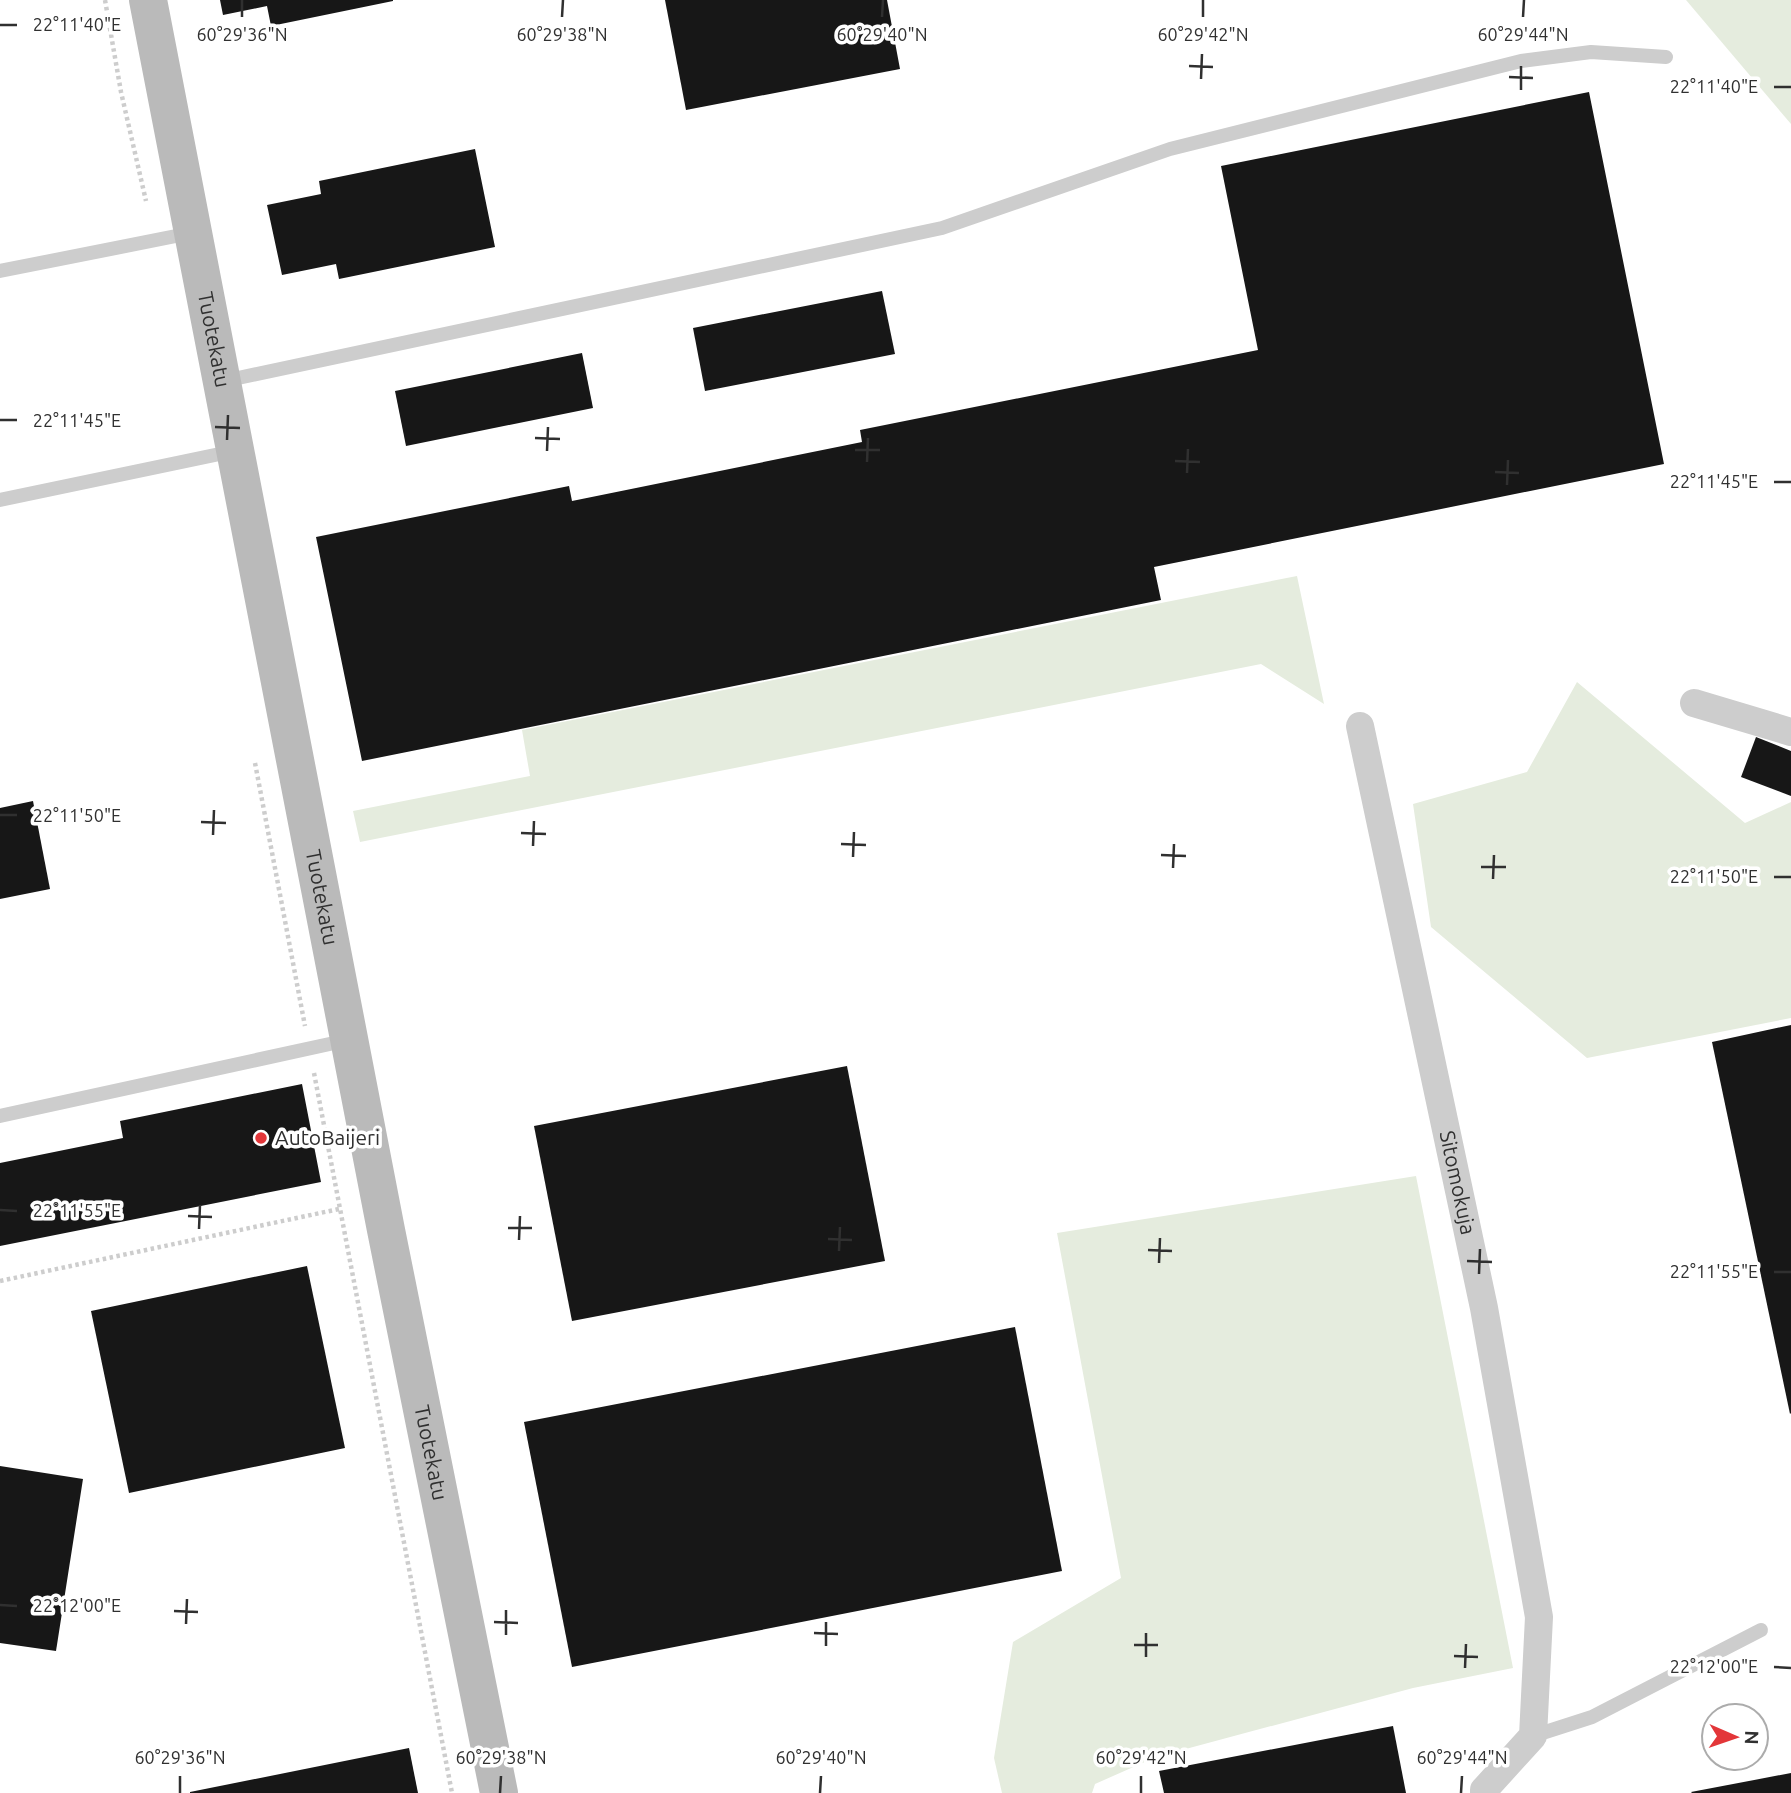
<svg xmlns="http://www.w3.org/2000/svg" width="1791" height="1793" font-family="Ubuntu,sans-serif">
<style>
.green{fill:#e5ecde}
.building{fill:#171717}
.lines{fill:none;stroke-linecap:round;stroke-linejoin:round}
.path{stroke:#cdcdcd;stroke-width:4.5;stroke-dasharray:3.5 3.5;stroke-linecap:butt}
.lane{stroke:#cdcdcd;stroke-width:14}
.street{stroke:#cdcdcd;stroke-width:28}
.secondary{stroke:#bababa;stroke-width:38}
.ticks{fill:none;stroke:#303030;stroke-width:2.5}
.poi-dot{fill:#e33639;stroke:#fff;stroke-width:2.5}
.labels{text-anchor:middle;stroke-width:7;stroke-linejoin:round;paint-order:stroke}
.street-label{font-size:21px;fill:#303030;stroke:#fff}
.poi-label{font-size:21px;fill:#303030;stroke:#fff;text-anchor:start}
.ticks-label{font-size:18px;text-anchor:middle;fill:#303030;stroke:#fff;stroke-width:7;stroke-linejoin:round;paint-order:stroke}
</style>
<rect width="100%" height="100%" fill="#fff"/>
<!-- green -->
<g class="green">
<polygon points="1686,0 1791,0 1791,124"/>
<polygon points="1297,576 1324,704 1261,664 360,842 353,811 530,776 522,730"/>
<polygon points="1577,682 1745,823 1791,802 1791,1018 1587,1058 1431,927 1413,804 1527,772"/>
<polygon points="1416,1176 1513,1668 1413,1688 1156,1757 1095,1784 1092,1793 1002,1793 994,1758 1013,1642 1121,1578 1057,1233"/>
</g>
<!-- building -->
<g class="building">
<polygon points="220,0 393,0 393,1 271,26 267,6 223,15"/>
<polygon points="665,0 887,0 900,69 686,110"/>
<polygon points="1589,92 1664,464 1154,567 1161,600 362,761 316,537 569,486 572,501 862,442 860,430 1258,350 1221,166"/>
<polygon points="475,149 495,247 339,279 336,264 282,275 267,205 321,194 319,181"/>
<polygon points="882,291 895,354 705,391 693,328"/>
<polygon points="582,353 593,408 406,446 395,391"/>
<polygon points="1756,737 1791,751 1791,796 1741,777"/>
<polygon points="33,801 50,889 0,899 0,808"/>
<polygon points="1791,1025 1791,1413 1790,1414 1712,1042"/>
<polygon points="847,1066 885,1261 572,1321 534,1126"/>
<polygon points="302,1084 321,1182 0,1246 0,1163 123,1138 120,1121"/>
<polygon points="307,1266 345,1448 129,1493 91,1311"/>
<polygon points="1015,1327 1062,1571 572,1667 524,1422"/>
<polygon points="0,1466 83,1479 56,1651 0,1643"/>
<polygon points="1393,1726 1406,1793 1164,1793 1159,1771"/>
<polygon points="409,1748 418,1793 190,1793 190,1792"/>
<polygon points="1791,1773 1791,1793 1692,1793 1691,1792"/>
</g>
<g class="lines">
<!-- path -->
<g class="path">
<polyline points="105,0 121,92 146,201"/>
<polyline points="255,763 305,1026"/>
<polyline points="314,1073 452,1793"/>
<polyline points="0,1281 339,1209"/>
</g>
<!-- lane -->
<g class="lane">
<polyline points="0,271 191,233"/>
<polyline points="224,381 942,228 1170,149 1521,61 1591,52 1666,57"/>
<polyline points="0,500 234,451"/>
<polyline points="0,1116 348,1040"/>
<polyline points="1533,1736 1592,1717 1761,1630"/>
</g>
<!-- street -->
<g class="street">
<polyline points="1694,703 1791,732"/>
<path id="s1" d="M1360,726L1484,1308L1539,1617L1533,1736L1484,1790V1793"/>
</g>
<!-- secondary -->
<path class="secondary" id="s2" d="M148,0L386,1230L499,1793"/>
</g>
<!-- ticks -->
<path class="ticks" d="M242,17V0M562,17L563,0M882,17L883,0M1203,17V0M1523,17L1524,0M0,25H17M1189,66L1213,67M1509,77L1533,78M1201,79L1202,54M1774,87H1791M1521,90V66M0,420H17M215,427L240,428M535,438L560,439M227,440L228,415M855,450H880M547,451L548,427M1175,461L1200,462M867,462L868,438M1495,472L1519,473M1187,473L1188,449M1774,482H1791M1507,485L1508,460M0,815H17M201,822L226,823M521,833L546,834M213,835L214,810M841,844L866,845M533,846L534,821M1161,855L1186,856M853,857L854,832M1481,867H1506M1173,868L1174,844M1774,877H1791M1493,879L1494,855M0,1210L17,1211M188,1216L212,1217M508,1228H532M199,1229L200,1205M828,1239L852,1240M519,1240L520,1216M1148,1250L1172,1251M839,1251L840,1227M1467,1261L1492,1262M1159,1263L1160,1238M1774,1272H1791M1479,1274L1480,1249M0,1605L17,1606M174,1611L198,1612M494,1622L518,1623M186,1624L187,1599M814,1633L838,1634M506,1635V1610M1134,1645H1158M826,1646V1622M1454,1656L1478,1657M1146,1657V1633M1774,1667L1791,1668M1465,1668L1466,1644M180,1793V1776M500,1793L501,1776M820,1793L821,1776M1141,1793V1776M1461,1793L1462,1776"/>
<!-- markers -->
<circle class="poi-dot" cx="261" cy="1138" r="7"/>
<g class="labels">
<!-- street labels -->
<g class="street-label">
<text dy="7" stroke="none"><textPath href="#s2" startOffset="346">Tuotekatu</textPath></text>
<text dy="7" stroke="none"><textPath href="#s2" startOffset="914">Tuotekatu</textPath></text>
<text dy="7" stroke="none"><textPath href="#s1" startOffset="467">Sitomokuja</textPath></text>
<text dy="7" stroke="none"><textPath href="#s2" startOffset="1480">Tuotekatu</textPath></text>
</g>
<!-- poi labels -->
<g class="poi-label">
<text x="275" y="1145">AutoBaijeri</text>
</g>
</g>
<g class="ticks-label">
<text x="77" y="31">22°11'40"E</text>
<text x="242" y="41">60°29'36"N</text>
<text x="562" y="41">60°29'38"N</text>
<text x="882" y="41">60°29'40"N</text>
<text x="1203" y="41">60°29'42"N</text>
<text x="1523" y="41">60°29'44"N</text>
<text x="1714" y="93">22°11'40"E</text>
<text x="77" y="427">22°11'45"E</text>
<text x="1714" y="488">22°11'45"E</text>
<text x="77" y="822">22°11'50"E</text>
<text x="1714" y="883">22°11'50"E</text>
<text x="77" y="1217">22°11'55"E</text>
<text x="1714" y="1278">22°11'55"E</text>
<text x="77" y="1612">22°12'00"E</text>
<text x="1714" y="1673">22°12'00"E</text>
<text x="180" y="1764">60°29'36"N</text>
<text x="501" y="1764">60°29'38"N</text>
<text x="821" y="1764">60°29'40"N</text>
<text x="1141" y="1764">60°29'42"N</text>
<text x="1462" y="1764">60°29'44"N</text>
</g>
<!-- north arrow -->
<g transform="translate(1735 1737) rotate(92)"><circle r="33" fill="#ffffff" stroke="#acacac" stroke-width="2"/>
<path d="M0-5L12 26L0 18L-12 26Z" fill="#e33639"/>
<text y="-10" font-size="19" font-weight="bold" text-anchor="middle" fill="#303030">N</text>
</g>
</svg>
